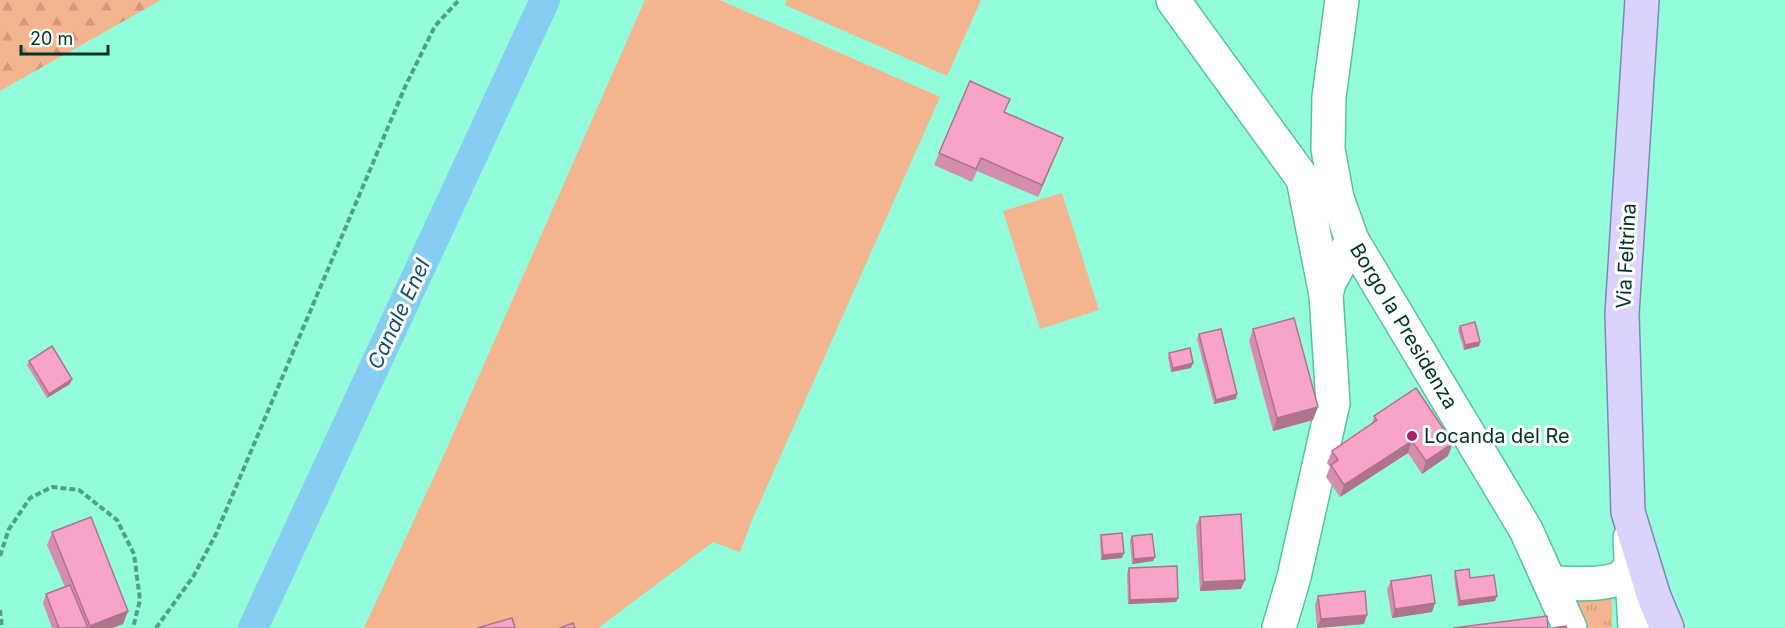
<svg xmlns="http://www.w3.org/2000/svg" width="1785" height="628" font-family="Inter,sans-serif">
<style>
.grass{fill:url(#grass-tufts)}
.forest{fill:url(#forest-firs)}
.pitch{fill:#f3b48f}
.lines{fill:none;stroke-linecap:round;stroke-linejoin:round}
.canal{stroke:#86cef1;stroke-width:30}
.minor-casing{stroke:#57c1a1;stroke-width:36}
.major-casing{stroke:#7e88b2;stroke-width:36}
.path{stroke:#509f87;stroke-width:4;stroke-dasharray:6 3;stroke-linecap:butt}
.minor{stroke:#fff;stroke-width:33}
.major{stroke:#dad3fe;stroke-width:33}
.wall{fill:#d58dae}
.shaded-wall{fill:#ae738d}
.building{fill:#f8a4ca;stroke:#ae738d;stroke-width:1.5}
.poi-dot{fill:#a7236f;stroke:#fff;stroke-width:2}
.labels{text-anchor:middle;stroke-width:6;stroke-linejoin:round;paint-order:stroke}
.street-label{font-size:20px;fill:#023326;stroke:#fff}
.poi-label{font-size:20px;fill:#023326;stroke:#fff;text-anchor:start}
.water-label{font-size:21px;font-style:italic;fill:#175069;stroke:#fff}
</style>
<defs>
<pattern id="grass-tufts" width="24" height="20" patternUnits="userSpaceOnUse" patternTransform="scale(1.5)"><rect width="24" height="20" fill="#f3b48f"/><path d="M3 7l-1-3M5 7V3M7 7l1-3M15 17l-1-3M17 17v-4M19 17l1-3" fill="none" stroke="#cf9b7b"/></pattern>
<pattern id="forest-firs" width="22" height="20" patternUnits="userSpaceOnUse" patternTransform="scale(1.5)"><rect width="22" height="20" fill="#f3b48f"/><path d="M5 1l3.5 6h-7zM16 11l3.5 6h-7z" fill="#cf9b7b"/></pattern>
</defs>
<rect width="100%" height="100%" fill="#93fcda"/>
<!-- grass -->
<polygon class="grass" points="1612,588 1612,628 1583,628 1571,601"/>
<!-- forest -->
<polygon class="forest" points="0,0 161,0 0,91"/>
<!-- pitch -->
<g class="pitch">
<polygon points="645,0 720,0 940,97 752,520 740,552 713,542 598,628 364,628 444,455"/>
<polygon points="787,0 981,0 947,76 785,5"/>
<polygon points="1062,193 1099,310 1040,329 1003,211"/>
</g>
<g class="lines">
<!-- canal -->
<polyline class="canal" points="253,628 545,0"/>
<defs>
<g id="minor">
<polyline points="1173,0 1303,179 1316,189 1337,198"/>
<polyline points="1342,0 1329,97 1328,149 1337,198 1352,240 1526,530 1570,628"/>
<polyline points="1303,179 1326,295"/>
<polyline points="1630,538 1635,628"/>
<path d="M1550,583C1569,583 1607,587 1623,576C1626,573 1629,568 1631,564"/>
<polyline points="1279,628 1294,577 1333,403 1326,295 1329,283 1352,240"/>
</g>
<polyline id="major" points="1642,0 1622,314 1628,512 1654,597 1667,628"/>
</defs>
<!-- minor casing -->
<use href="#minor" class="minor-casing"/>
<!-- major casing -->
<use href="#major" class="major-casing"/>
<!-- path -->
<g class="path">
<polyline points="0,556 9,529 30,498 52,487 79,490 117,520 134,554 140,600 133,628"/>
<polyline points="0,610 2,628"/>
<polyline points="156,628 193,577 216,534 405,87 435,26 459,0"/>
</g>
<!-- minor -->
<use href="#minor" class="minor"/>
<!-- major -->
<use href="#major" class="major"/>
</g>
<!-- wall -->
<g class="wall">
<polygon points="1005,112 1058,150 1038,197 977,171 972,182 934,165 939,153"/>
<polygon points="1460,326 1480,342 1479,346 1464,350 1458,330"/>
<polygon points="1253,329 1313,420 1273,431 1249,341"/>
<polygon points="1199,334 1236,399 1214,404 1197,339"/>
<polygon points="1169,353 1191,368 1171,372 1168,358"/>
<polygon points="29,361 70,384 47,398 27,365"/>
<polygon points="1374,416 1448,456 1422,474 1408,453 1340,497 1326,477 1330,467 1327,463 1332,451 1372,424"/>
<polygon points="1200,517 1241,589 1200,591 1196,526"/>
<polygon points="52,532 128,611 123,624 112,628 52,628 43,603 46,594 65,587 47,545"/>
<polygon points="1101,535 1122,558 1101,560 1100,540"/>
<polygon points="1132,536 1155,557 1153,561 1132,564 1130,541"/>
<polygon points="1129,568 1178,598 1176,602 1128,604 1127,573"/>
<polygon points="1455,571 1470,578 1495,601 1458,606 1454,576"/>
<polygon points="1391,581 1435,603 1432,612 1392,618 1387,589"/>
<polygon points="1318,596 1364,624 1317,628 1315,605"/>
</g>
<!-- shaded-wall -->
<g class="shaded-wall">
<polygon points="1063,138 1058,150 1038,197 1042,185"/>
<polygon points="1480,342 1479,346 1464,350 1465,345"/>
<polygon points="1193,363 1191,368 1171,372 1173,368"/>
<polygon points="72,379 70,384 47,398 49,394"/>
<polygon points="1237,394 1236,399 1214,404 1216,400"/>
<polygon points="1318,407 1313,420 1273,431 1277,418"/>
<polygon points="1412,441 1408,453 1340,497 1344,485"/>
<polygon points="1453,443 1448,456 1422,474 1426,461"/>
<polygon points="1124,553 1122,558 1101,560 1103,555"/>
<polygon points="1155,557 1153,561 1132,564 1134,559"/>
<polygon points="1245,580 1241,589 1200,591 1203,582"/>
<polygon points="1497,596 1495,601 1458,606 1460,601"/>
<polygon points="1178,598 1176,602 1128,604 1130,600"/>
<polygon points="1435,603 1432,612 1392,618 1395,609"/>
<polygon points="128,611 123,624 112,628 89,628 90,626"/>
<polygon points="1367,615 1364,624 1317,628 1321,619"/>
</g>
<!-- building -->
<g class="building">
<polygon points="970,81 1010,99 1004,112 1063,138 1042,185 981,158 976,169 939,153"/>
<polygon points="1294,318 1318,407 1277,418 1253,329"/>
<polygon points="1475,322 1480,342 1465,345 1460,326"/>
<polygon points="1221,329 1237,394 1216,400 1199,334"/>
<polygon points="52,346 72,379 49,394 29,361"/>
<polygon points="1190,348 1193,363 1173,368 1169,353"/>
<polygon points="1416,388 1453,443 1426,461 1412,441 1344,485 1331,465 1338,460 1332,451 1377,420 1374,416"/>
<polygon points="1241,514 1245,580 1203,582 1200,517"/>
<polygon points="91,517 128,611 90,626 52,532"/>
<polygon points="1122,533 1124,553 1103,555 1101,535"/>
<polygon points="1152,534 1155,557 1134,559 1132,536"/>
<polygon points="1177,566 1178,598 1130,600 1129,568"/>
<polygon points="1469,569 1470,578 1494,575 1497,596 1460,601 1455,571"/>
<polygon points="1431,575 1435,603 1395,609 1391,581"/>
<polygon points="70,585 88,628 59,628 46,594"/>
<polygon points="1365,591 1367,615 1321,619 1318,596"/>
<polygon points="1547,616 1548,628 1453,628"/>
<polygon points="512,618 515,628 477,628"/>
<polygon points="573,623 575,628 560,628"/>
<polygon points="1566,626 1567,628 1552,628"/>
</g>
<!-- markers -->
<circle class="poi-dot" cx="1412" cy="436" r="6"/>
<g class="labels">
<!-- street labels -->
<g class="street-label">
<text transform="translate(1626 256) rotate(-87)" y="7">Via Feltrina</text>
<text transform="translate(1404 326) rotate(59)" y="7">Borgo la Presidenza</text>
</g>
<!-- poi labels -->
<g class="poi-label">
<text x="1424" y="443">Locanda del Re</text>
</g>
<!-- water labels -->
<g class="water-label">
<text transform="translate(399 314) rotate(-65)" y="7">Canale Enel</text>
</g>
</g>
<!-- scale -->
<path d="M21 45v9h87v-9" fill="none" stroke="#023326" stroke-width="3"/>
<text x="30" y="45" font-size="18" fill="#023326" stroke="#ffffff" stroke-width="4.5" paint-order="stroke">20 m</text>
</svg>
